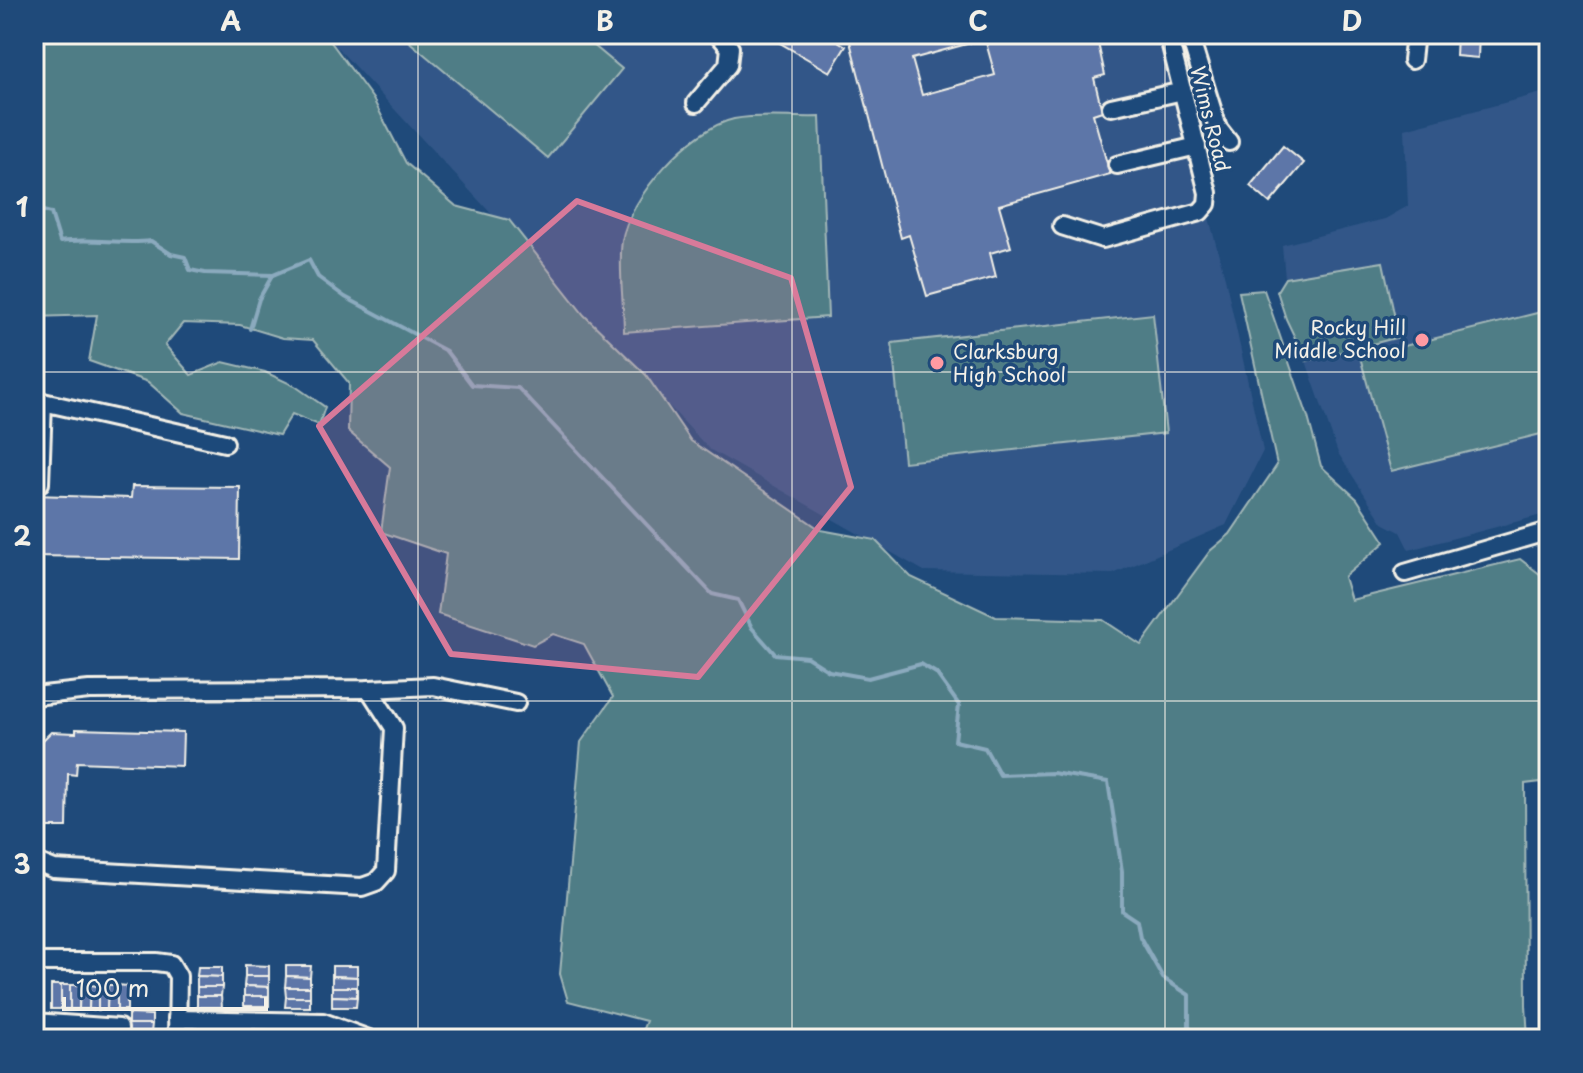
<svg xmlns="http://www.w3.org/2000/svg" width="1583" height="1073" font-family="'Playpen Sans',sans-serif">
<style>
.built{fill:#325788}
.green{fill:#507d86;stroke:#a2b7b7;stroke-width:2}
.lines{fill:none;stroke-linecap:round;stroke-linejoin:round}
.stream{stroke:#8baabe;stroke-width:4}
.building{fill:#5d76a8;stroke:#f4f1e8;stroke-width:2;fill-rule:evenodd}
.minor-casing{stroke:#f4f1e8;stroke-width:22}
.minor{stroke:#1f4a7a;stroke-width:16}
.marked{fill:#d87a9a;fill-opacity:0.2;stroke:#d87a9a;stroke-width:6;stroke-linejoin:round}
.grid{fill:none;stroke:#f4f1e8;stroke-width:2;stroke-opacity:0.55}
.poi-dot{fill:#ff9aa2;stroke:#1f4a7a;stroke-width:3}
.labels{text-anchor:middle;stroke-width:7;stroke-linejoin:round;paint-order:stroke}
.street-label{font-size:20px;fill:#f4f1e8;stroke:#1f4a7a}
.poi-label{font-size:20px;fill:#f4f1e8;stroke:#1f4a7a;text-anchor:end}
.neatline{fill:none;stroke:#f4f1e8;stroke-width:3}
.grid-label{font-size:26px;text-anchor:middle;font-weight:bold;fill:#f4f1e8}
</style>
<rect width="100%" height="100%" fill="#1f4a7a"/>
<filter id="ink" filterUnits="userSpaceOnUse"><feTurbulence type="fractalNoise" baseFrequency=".0125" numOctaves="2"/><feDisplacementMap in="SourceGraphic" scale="16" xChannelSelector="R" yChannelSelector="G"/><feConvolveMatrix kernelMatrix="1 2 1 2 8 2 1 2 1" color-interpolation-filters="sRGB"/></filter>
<g filter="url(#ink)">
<!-- built -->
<g class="built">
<polygon points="331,34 1160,34 1225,278 1263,451 1226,525 1113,574 924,571 709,449 334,44"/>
<polygon points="1549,91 1549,513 1409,550 1400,532 1383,523 1338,453 1306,361 1286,319 1277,291 1285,278 1282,245 1385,219 1408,206 1405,129"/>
</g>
<!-- green -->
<g class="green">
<polygon points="34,34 325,34 373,99 406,163 456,206 509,220 584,315 646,375 691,441 821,530 875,540 911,577 996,617 1103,620 1141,645 1210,551 1230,534 1277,465 1239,292 1264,290 1308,417 1321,466 1357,499 1385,542 1344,577 1351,600 1520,559 1549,581 1549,781 1525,784 1526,1005 1528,1039 639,1039 646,1021 568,1001 560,974 581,742 613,697 584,644 553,634 533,645 438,614 446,554 381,532 390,467 348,431 349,383 313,340 283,338 240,325 183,323 165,345 191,375 223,362 265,372 295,386 325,407 319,425 292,414 279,435 183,413 148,382 89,361 97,315 34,317"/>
<polygon points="400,34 580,34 622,69 548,158"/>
<path d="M820,117L828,317L624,332C624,305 618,266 622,241C629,197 691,128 734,119C761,114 792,118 820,117Z"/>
<polygon points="1383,262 1399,337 1306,361 1286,319 1277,291 1285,278"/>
<polygon points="1541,312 1549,337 1549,432 1391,471 1360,357"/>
<polygon points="1153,314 1166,433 904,462 892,343"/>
</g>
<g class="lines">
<!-- stream -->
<g class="stream">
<path d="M34,209L51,213L60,242C91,237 121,245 151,241L171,254L185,257L190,270L205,273L273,275L309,260L318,277L345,297L446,351L472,385L518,388L712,594L738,600L752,628L775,654L807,657L829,671L868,678L921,664L936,673L959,705L955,741L985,748L1000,775L1053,773L1108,782L1122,871V911L1137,921L1140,937L1163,978L1189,995V1026L1192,1039"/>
<polyline points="250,329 259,299 272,276"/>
</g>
</g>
<!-- building -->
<g class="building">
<polygon points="773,34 826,34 846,46 830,72 775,40"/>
<path d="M848,34H1060L1059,37L1065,34H1091L1098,43L1105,75L1094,78L1102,111L1093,114L1110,174L999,205L1011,247L990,253L996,277L927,296L909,235L901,238ZM985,39L995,75L922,95L912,59Z"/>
<polygon points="1457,34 1479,34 1478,58 1456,56"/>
<polygon points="1283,146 1304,163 1270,203 1250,186"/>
<polygon points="132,486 240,487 239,559 34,556 34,495 131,498"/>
<polygon points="76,729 183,732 182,766 77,762 76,775 68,774 67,827 35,827 35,768 39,768 39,744 51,732 76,733"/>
<polygon points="245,965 269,966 269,976 245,976"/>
<polygon points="286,966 311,966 310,977 286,976"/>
<polygon points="332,966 357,966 357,977 332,976"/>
<polygon points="198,967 222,967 222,977 197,976"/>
<polygon points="197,976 222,977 222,987 197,987"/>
<polygon points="245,976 269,976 269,987 244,986"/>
<polygon points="286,976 310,977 310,987 285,987"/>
<polygon points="332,976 357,977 357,987 332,987"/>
<rect x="34" y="984" width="8" height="25"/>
<rect x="51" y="985" width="10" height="24"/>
<rect x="61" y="985" width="9" height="24"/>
<polygon points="70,985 80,985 79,1009 70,1009"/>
<polygon points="80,985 90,985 89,1009 79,1009"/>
<polygon points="90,985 98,986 98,1010 89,1009"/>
<polygon points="108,985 107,1010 98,1010 98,986"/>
<polygon points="108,985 117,985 117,1010 107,1010"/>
<polygon points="117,985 127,986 127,1010 117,1010"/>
<polygon points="244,986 269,987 269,996 244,996"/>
<polygon points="197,987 222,987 221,996 197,996"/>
<polygon points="285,987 310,987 310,997 286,997"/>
<polygon points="332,987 357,987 357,997 332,996"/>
<polygon points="197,996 221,996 222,1007 197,1007"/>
<rect x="244" y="996" width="25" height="10"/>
<polygon points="332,996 357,997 356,1007 332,1007"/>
<polygon points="286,997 310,997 310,1007 285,1007"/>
<polygon points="128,1014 152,1015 152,1024 128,1024"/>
<polygon points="128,1024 152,1024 151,1033 128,1033"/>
</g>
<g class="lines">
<defs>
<g id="minor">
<polyline points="1189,34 1218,128 1229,142"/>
<polyline points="1412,60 1415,34"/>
<polyline points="696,103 728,65 730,48 718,34"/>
<polyline points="1111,107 1183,91"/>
<polyline points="1117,165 1197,146"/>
<polyline points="1062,226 1103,239 1200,212 1207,204 1208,193 1168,34"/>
<polyline points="34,400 225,443"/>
<polyline points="40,483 43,402"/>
<polyline points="1405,573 1549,531"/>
<polyline points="34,696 89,690 369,689 433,686 516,703"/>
<polyline points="34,861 54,869 362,887 376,882 386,871 394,728 369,689"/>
<polyline points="34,962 156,962 171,964 178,976 177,1039"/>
<polyline points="177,1019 323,1022 369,1039"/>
<polyline points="34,1022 119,1028 119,1039"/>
</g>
</defs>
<!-- minor casing -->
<use href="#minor" class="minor-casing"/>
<!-- minor -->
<use href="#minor" class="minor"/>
</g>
</g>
<!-- marked area -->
<path class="marked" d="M577,201L791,278L851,487L698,677L451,654L319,426Z"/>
<!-- grid -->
<path class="grid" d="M418,34V1039M792,34V1039M1165,34V1039M34,372H1549M34,701H1549"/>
<!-- markers -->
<g class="poi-dot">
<circle cx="1422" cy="340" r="8"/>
<circle cx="937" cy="363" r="8"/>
</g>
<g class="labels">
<!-- street labels -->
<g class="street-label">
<text transform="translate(1210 119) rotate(76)" y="7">Wims Road</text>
</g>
<!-- poi labels -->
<g class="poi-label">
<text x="1406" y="335">Rocky Hill<tspan x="1406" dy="23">Middle School</tspan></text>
<text x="953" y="359" text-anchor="start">Clarksburg<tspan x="953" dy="23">High School</tspan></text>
</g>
</g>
<!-- margin -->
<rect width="1583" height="1073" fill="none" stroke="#1f4a7a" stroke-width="88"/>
<!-- scale -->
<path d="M64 997v12h202v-12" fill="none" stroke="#f4f1e8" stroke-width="4"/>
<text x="76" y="997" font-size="24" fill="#f4f1e8" stroke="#1f4a7a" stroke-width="6" paint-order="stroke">100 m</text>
<rect x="44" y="44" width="1495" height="985" class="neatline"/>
<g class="grid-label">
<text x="231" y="31">A</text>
<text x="605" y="31">B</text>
<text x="978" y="31">C</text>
<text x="1352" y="31">D</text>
<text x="22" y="217">1</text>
<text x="22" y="546">2</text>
<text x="22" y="874">3</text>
</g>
</svg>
